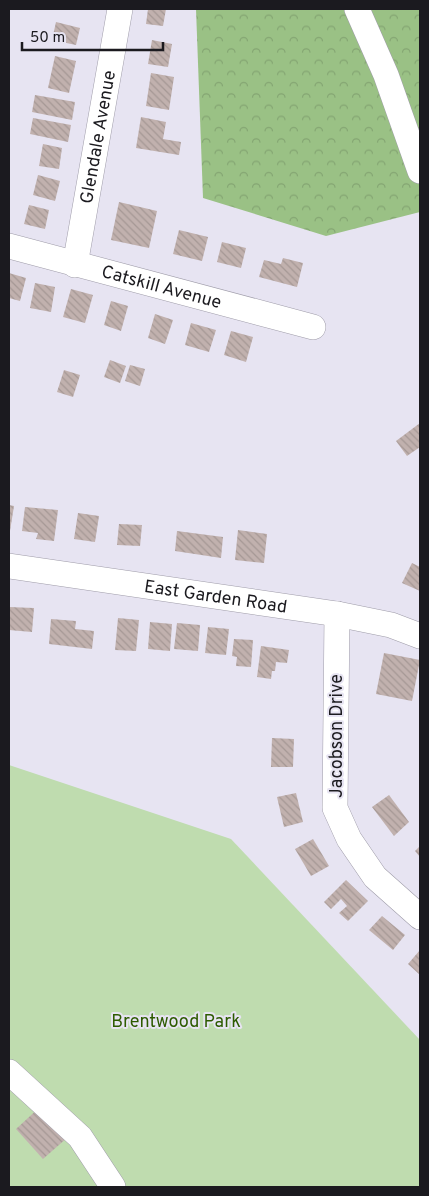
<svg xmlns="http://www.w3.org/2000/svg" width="429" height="1196" font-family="Overpass,sans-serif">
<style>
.green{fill:#bfdcaf}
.forest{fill:url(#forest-crowns)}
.building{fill:url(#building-back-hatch)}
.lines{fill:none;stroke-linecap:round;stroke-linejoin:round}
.minor-casing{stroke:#9f9ca9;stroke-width:26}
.minor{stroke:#fff;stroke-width:25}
.labels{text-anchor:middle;stroke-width:4;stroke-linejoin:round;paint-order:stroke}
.street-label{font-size:18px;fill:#1b1a1f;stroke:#e7e4f2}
.park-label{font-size:18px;fill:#2d5b00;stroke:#e7e4f2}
</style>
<defs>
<pattern id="forest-crowns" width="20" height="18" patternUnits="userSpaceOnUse" patternTransform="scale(1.25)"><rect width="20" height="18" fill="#9ac185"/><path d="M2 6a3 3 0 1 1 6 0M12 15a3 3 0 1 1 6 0" fill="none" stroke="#84a572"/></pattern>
<pattern id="building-back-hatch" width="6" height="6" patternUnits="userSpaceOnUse" patternTransform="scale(1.25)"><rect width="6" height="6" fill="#c1b1ae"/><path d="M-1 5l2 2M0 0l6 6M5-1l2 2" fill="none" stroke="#a59895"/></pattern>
</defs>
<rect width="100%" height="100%" fill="#e7e4f2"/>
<!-- green -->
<polygon class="green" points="9,765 231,839 420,1040 420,1187 9,1187"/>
<!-- forest -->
<polygon class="forest" points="196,9 420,9 420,212 326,236 203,198"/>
<!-- building -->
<g class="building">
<polygon points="148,9 166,9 163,26 146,24"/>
<polygon points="56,22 80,28 76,45 52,40"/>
<polygon points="152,40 172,44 168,67 148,64"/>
<polygon points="55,56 76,61 69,93 48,88"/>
<polygon points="151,73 174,77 169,110 146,106"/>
<polygon points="35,95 75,102 72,120 32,112"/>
<polygon points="141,117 166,122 163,139 181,142 179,155 136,148"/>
<polygon points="33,118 71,125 68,142 30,134"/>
<polygon points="43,144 62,148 59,169 39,166"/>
<polygon points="38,175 60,181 55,201 33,195"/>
<polygon points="119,202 157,211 149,248 111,240"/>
<polygon points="29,205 49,210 45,229 24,224"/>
<polygon points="179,230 208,237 202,261 173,254"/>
<polygon points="222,242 246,248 241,268 217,262"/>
<polygon points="283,258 303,263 297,287 259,277 264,260 281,264"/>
<polygon points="9,273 26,278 20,301 9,298"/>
<polygon points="35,283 55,287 51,312 30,308"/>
<polygon points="71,289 93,295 85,323 63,317"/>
<polygon points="111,301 128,306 121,331 104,325"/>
<polygon points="155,314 173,320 165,344 148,338"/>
<polygon points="191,323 216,330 209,352 185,345"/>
<polygon points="231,331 253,337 246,362 224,355"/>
<polygon points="110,360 126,366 120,383 104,377"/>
<polygon points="130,365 145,369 140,386 125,381"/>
<polygon points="64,370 80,375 73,397 57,392"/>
<polygon points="420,423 420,447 407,456 396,441"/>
<polygon points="9,505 14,506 10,531 9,531"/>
<polygon points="25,507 58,510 54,541 36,539 38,533 22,531"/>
<polygon points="78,513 99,516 95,542 74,539"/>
<polygon points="119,524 142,525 140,546 117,545"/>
<polygon points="238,530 267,534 264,563 235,560"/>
<polygon points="177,531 223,537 221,558 175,551"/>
<polygon points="412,563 420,567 420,591 402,583"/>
<polygon points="9,607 34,608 32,632 9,630"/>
<polygon points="118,618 139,620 136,651 115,650"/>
<polygon points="51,619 76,621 75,629 94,631 92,649 49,644"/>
<polygon points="150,622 172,624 170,651 148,649"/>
<polygon points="177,623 200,625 198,651 174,649"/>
<polygon points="208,627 229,629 226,655 205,653"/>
<polygon points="234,639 253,640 251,667 236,666 237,657 232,656"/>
<polygon points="261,646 289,650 287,663 276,662 275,671 272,671 271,679 257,677"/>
<polygon points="384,653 420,660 412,701 376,694"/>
<polygon points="272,738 294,739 293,767 271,767"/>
<polygon points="296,793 303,822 284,827 277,797"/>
<polygon points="389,795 409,822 394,836 372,807"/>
<polygon points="313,839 329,866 311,876 295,849"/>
<polygon points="420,846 420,857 415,851"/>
<polygon points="346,880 368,901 348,921 339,913 347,906 341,899 331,909 324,902"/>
<polygon points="382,916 405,935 393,950 369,930"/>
<polygon points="420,950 420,975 408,964"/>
<polygon points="41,1106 68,1137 43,1159 16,1129"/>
</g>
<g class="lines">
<defs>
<g id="minor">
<polyline points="357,9 386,75 420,171"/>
<path id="s1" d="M9,246L313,327"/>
<path id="s2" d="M75,265L120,9"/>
<path id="s3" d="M9,566L337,614L391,625L420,636"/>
<polyline points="337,614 335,808 349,839 375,877 420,917"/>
<polyline points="9,1072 80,1137 113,1187"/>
</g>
</defs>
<!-- minor casing -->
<use href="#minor" class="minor-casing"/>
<!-- minor -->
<use href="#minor" class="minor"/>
</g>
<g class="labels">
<!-- street labels -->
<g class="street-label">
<text dy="6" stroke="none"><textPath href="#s2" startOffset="130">Glendale Avenue</textPath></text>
<text dy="6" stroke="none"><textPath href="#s1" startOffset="158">Catskill Avenue</textPath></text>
<text dy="6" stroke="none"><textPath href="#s3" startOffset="209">East Garden Road</textPath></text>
<text transform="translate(336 736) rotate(-90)" y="6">Jacobson Drive</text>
</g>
<!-- park labels -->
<g class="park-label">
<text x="176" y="1027">Brentwood Park</text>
</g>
</g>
<!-- border -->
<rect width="429" height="1196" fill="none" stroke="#1b1a1f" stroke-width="20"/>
<!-- scale -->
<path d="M22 42v8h141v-8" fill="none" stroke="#1b1a1f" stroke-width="2.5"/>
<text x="30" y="42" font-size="15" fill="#1b1a1f" stroke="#e7e4f2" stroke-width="4" paint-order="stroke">50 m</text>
</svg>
